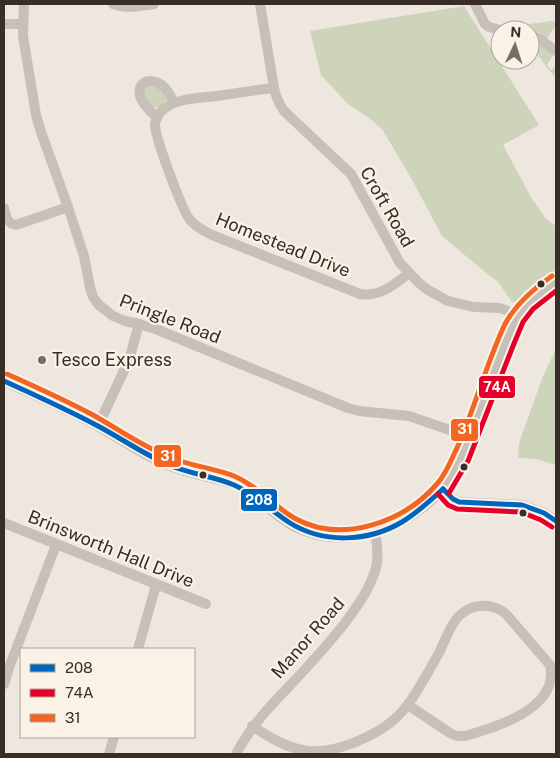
<svg xmlns="http://www.w3.org/2000/svg" width="560" height="758" font-family="'Public Sans',sans-serif">
<style>
.green{fill:#ced4b9}
.lines{fill:none;stroke-linecap:round;stroke-linejoin:round}
.minor{stroke:#c7c0b9;stroke-width:10}
.bus-1-casing{stroke:#fbf2e7;stroke-width:9}
.bus-2-casing{stroke:#fbf2e7;stroke-width:9}
.bus-3-casing{stroke:#fbf2e7;stroke-width:9}
.bus-1{stroke:#0065bd;stroke-width:5}
.bus-2{stroke:#e4002b;stroke-width:5}
.bus-3{stroke:#f26522;stroke-width:5}
.bus-dot{fill:#382d27;stroke:#fbf2e7;stroke-width:2}
.poi-dot{fill:#786e68;stroke:#fbf2e7;stroke-width:2}
.labels{text-anchor:middle;stroke-width:4.5;stroke-linejoin:round;paint-order:stroke}
.street-label{font-size:18px;fill:#382d27;stroke:#fbf2e7}
.poi-label{font-size:18px;fill:#382d27;stroke:#fbf2e7;text-anchor:start}
.line-badge{stroke:#fbf2e7;stroke-width:2}
.badge-label{font-size:14px;text-anchor:middle;font-weight:bold;fill:#fff}
</style>
<rect width="100%" height="100%" fill="#eee7e0"/>
<!-- green -->
<g class="green">
<polygon points="464,6 539,125 503,145 531,197 546,219 556,226 555,258 556,270 517,302 512,302 498,282 485,272 442,236 410,176 382,129 369,118 348,104 321,75 310,31"/>
<polygon points="552,21 556,22 556,27 555,27 547,38 543,38 530,32 530,30 523,30 507,27"/>
<polygon points="530,41 538,44 554,54 547,65 551,70 556,65 556,76 555,77 548,69 530,44"/>
<path d="M154,85L166,93L167,99C155,114 152,108 143,94L146,86Z"/>
<polygon points="556,349 556,465 536,459 518,458 519,443 543,376"/>
</g>
<g class="lines">
<!-- minor -->
<g class="minor">
<polyline points="24,4 23,36 36,115 41,132 68,207 84,256 90,287 93,297 99,305 113,316 125,321 139,324 158,330 348,408 359,411 409,416 470,437"/>
<path d="M113,4C126,9 140,6 154,4"/>
<path d="M260,4L274,88C276,97 279,104 284,111L351,174L400,263L418,282L428,290L448,301L474,307L499,308L506,310L517,318"/>
<polyline points="475,4 485,24 489,27 501,30"/>
<polyline points="4,24 23,24"/>
<polyline points="530,36 541,40 556,51"/>
<path d="M274,88C255,90 236,93 217,96C202,98 177,98 165,108C160,112 156,117 155,124C154,135 182,210 190,220C196,227 204,231 212,235L360,294C380,297 394,285 409,273"/>
<path d="M157,118C151,112 142,104 140,96C139,93 139,92 140,88C146,75 162,82 168,92C171,95 172,99 173,103"/>
<path d="M4,208C6,216 7,224 16,225L68,207"/>
<path d="M4,381C36,396 68,409 99,427C121,439 141,454 165,464C179,470 193,474 208,477C217,480 228,481 237,486C258,496 274,516 295,527C346,552 406,529 442,490C450,481 456,468 461,457C475,427 486,394 498,362C504,347 508,331 518,317C528,303 542,292 556,282"/>
<polyline points="98,426 129,360 139,324"/>
<polyline points="443,489 453,499 459,502 522,505 544,513 556,521"/>
<polyline points="4,523 206,604"/>
<polyline points="138,649 156,585"/>
<polyline points="4,684 10,665 56,545"/>
<path d="M252,726C270,738 287,748 308,751C335,754 376,736 396,718C404,710 411,701 417,691C425,678 433,664 440,651C445,640 450,626 458,617C471,603 492,602 506,614L550,665C560,709 494,728 465,736H457L450,733L408,705"/>
<polyline points="109,754 114,737"/>
<path d="M236,754C255,718 281,696 308,666C321,652 333,638 345,623C358,605 373,585 377,563C378,553 377,542 375,533"/>
</g>
<defs>
<g id="bus-1">
<path d="M4,381C35,395 66,409 96,425C121,438 143,454 169,465C190,474 213,476 234,485C255,494 271,511 290,523C324,544 368,542 402,522C417,513 430,501 443,489"/>
<polyline points="443,489 453,499 459,502 522,505 544,513 556,521"/>
</g>
<g id="bus-2">
<polyline points="449,493 468,461 513,346 523,322 533,309 556,291"/>
<polyline points="438,494 448,505 457,509 521,512 541,520 552,527"/>
</g>
<path id="bus-3" d="M7,374C36,387 65,400 93,415C118,429 142,446 169,457C190,466 213,468 234,476C258,486 274,507 296,519C343,544 404,522 437,484C446,474 451,460 457,448C475,408 486,364 505,324C516,304 533,289 552,276"/>
</defs>
<!-- bus-1 casing -->
<use href="#bus-1" class="bus-1-casing"/>
<!-- bus-2 casing -->
<use href="#bus-2" class="bus-2-casing"/>
<!-- bus-3 casing -->
<use href="#bus-3" class="bus-3-casing"/>
<!-- bus-1 -->
<use href="#bus-1" class="bus-1"/>
<!-- bus-2 -->
<use href="#bus-2" class="bus-2"/>
<!-- bus-3 -->
<use href="#bus-3" class="bus-3"/>
</g>
<!-- markers -->
<g class="bus-dot">
<circle cx="541" cy="284" r="4.5"/>
<circle cx="464" cy="467" r="4.5"/>
<circle cx="203" cy="475" r="4.5"/>
<circle cx="523" cy="513" r="4.5"/>
</g>
<circle class="poi-dot" cx="42" cy="360" r="5"/>
<g class="labels">
<!-- street labels -->
<g class="street-label">
<text transform="translate(387 207) rotate(60)" y="6">Croft Road</text>
<text transform="translate(283 245) rotate(22)" y="6">Homestead Drive</text>
<text transform="translate(170 319) rotate(21)" y="6">Pringle Road</text>
<text transform="translate(111 549) rotate(22)" y="6">Brinsworth Hall Drive</text>
<text transform="translate(308 638) rotate(-49)" y="6">Manor Road</text>
</g>
<!-- poi labels -->
<g class="poi-label">
<text x="52" y="366">Tesco Express</text>
</g>
</g>
<g class="line-badge">
<rect x="478" y="375" width="38" height="24" rx="5" fill="#e4002b"/>
<rect x="450" y="418" width="29" height="24" rx="5" fill="#f26522"/>
<rect x="153" y="444" width="29" height="24" rx="5" fill="#f26522"/>
<rect x="240" y="488" width="38" height="24" rx="5" fill="#0065bd"/>
</g>
<g class="badge-label">
<text x="497" y="392">74A</text>
<text x="465" y="434">31</text>
<text x="168" y="461">31</text>
<text x="259" y="505">208</text>
</g>
<!-- border -->
<rect width="560" height="758" fill="none" stroke="#382d27" stroke-width="10"/>
<!-- legend -->
<rect x="20" y="648" width="175" height="90" fill="#fbf2e7" stroke="#ada39a"/>
<rect x="30" y="664" width="25" height="8" fill="#0065bd" stroke="#ada39a"/>
<text x="65" y="673" font-size="15" fill="#382d27">208</text>
<rect x="30" y="689" width="25" height="8" fill="#e4002b" stroke="#ada39a"/>
<text x="65" y="698" font-size="15" fill="#382d27">74A</text>
<rect x="30" y="714" width="25" height="8" fill="#f26522" stroke="#ada39a"/>
<text x="65" y="723" font-size="15" fill="#382d27">31</text>
<!-- north arrow -->
<g transform="translate(515 45) rotate(4)"><circle r="24" fill="#fbf2e7" stroke="#ada39a"/>
<path d="M0-4L9 19L0 12L-9 19Z" fill="#786e68"/>
<text y="-8" font-size="14" font-weight="bold" text-anchor="middle" fill="#382d27">N</text>
</g>
</svg>
